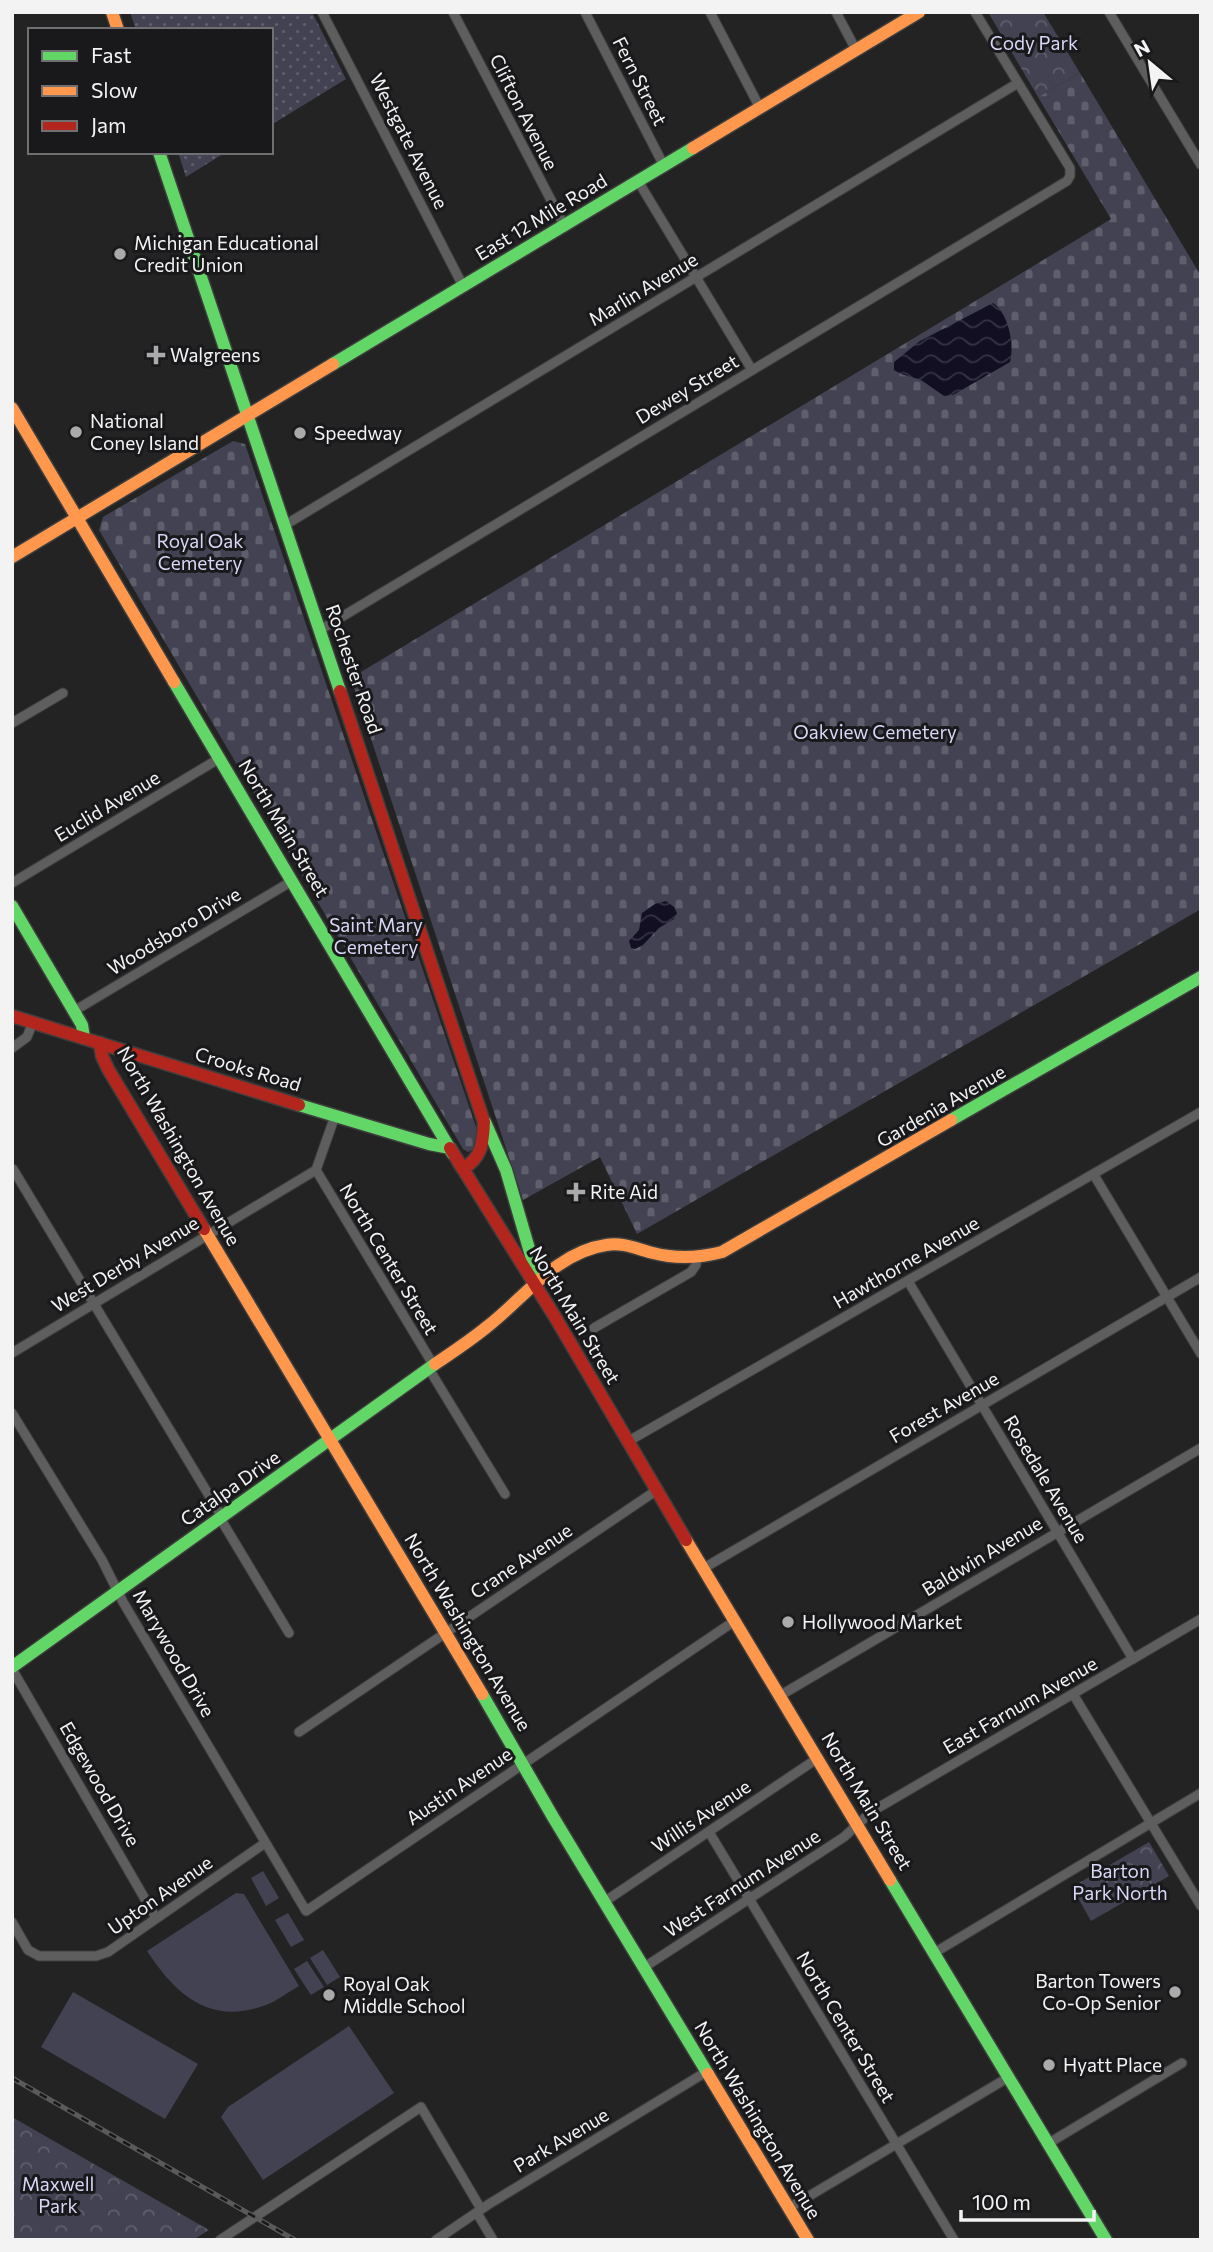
<svg xmlns="http://www.w3.org/2000/svg" width="1213" height="2252" font-family="Commissioner,sans-serif">
<style>
.grass{fill:url(#grass-dots)}
.cemetery{fill:url(#cemetery-stones)}
.park{fill:url(#park-crowns)}
.garden{fill:#434253}
.water{fill:url(#water-waves)}
.lines{fill:none;stroke-linecap:round;stroke-linejoin:round}
.street-casing{stroke:#3e3e3e;stroke-width:11}
.fast-casing{stroke:#3e3e3e;stroke-width:15}
.slow-casing{stroke:#3e3e3e;stroke-width:15}
.jam-casing{stroke:#3e3e3e;stroke-width:15}
.street{stroke:#5e5e5e;stroke-width:9}
.fast{stroke:#63d668;stroke-width:12}
.slow{stroke:#ff974d;stroke-width:12}
.jam{stroke:#b3261e;stroke-width:12}
.rail-casing{stroke:#5a5a5a;stroke-width:5}
.rail{stroke:#19181b;stroke-width:2.5;stroke-dasharray:8;stroke-linecap:butt}
.poi-dot{fill:#aaaaab;stroke:#19181b;stroke-width:2.5}
.labels{text-anchor:middle;stroke-width:6;stroke-linejoin:round;paint-order:stroke}
.park-label{font-size:19px;fill:#d8d7f8;stroke:#19181b}
.street-label{font-size:19px;fill:#f3f3f4;stroke:#19181b}
.poi-label{font-size:19px;fill:#f3f3f4;stroke:#19181b;text-anchor:start}
</style>
<defs>
<pattern id="grass-dots" width="8" height="8" patternUnits="userSpaceOnUse" patternTransform="scale(1.75)"><rect width="8" height="8" fill="#434253"/><path d="M2 2h.1M6 6h.1" fill="none" stroke="#5f5e6c" stroke-width="1.8" stroke-linecap="round"/></pattern>
<pattern id="cemetery-stones" width="16" height="16" patternUnits="userSpaceOnUse" patternTransform="scale(1.75)"><rect width="16" height="16" fill="#434253"/><path d="M2 7V4a2 2 0 0 1 4 0v3zM10 15v-3a2 2 0 0 1 4 0v3z" fill="#5f5e6c"/></pattern>
<pattern id="park-crowns" width="20" height="18" patternUnits="userSpaceOnUse" patternTransform="scale(1.75)"><rect width="20" height="18" fill="#434253"/><path d="M2 6a3 3 0 1 1 6 0M12 15a3 3 0 1 1 6 0" fill="none" stroke="#5f5e6c"/></pattern>
<pattern id="water-waves" width="16" height="10" patternUnits="userSpaceOnUse" patternTransform="scale(1.75)"><rect width="16" height="10" fill="#120f23"/><path d="M0 5q4-4 8 0t8 0" fill="none" stroke="#353244"/></pattern>
</defs>
<rect width="100%" height="100%" fill="#232323"/>
<!-- grass -->
<g class="grass">
<polygon points="130,12 312,12 346,79 271,125 271,30 136,30"/>
<polygon points="178,152 226,152 186,177"/>
</g>
<!-- cemetery -->
<g class="cemetery">
<polygon points="1080,73 1201,276 1201,909 637,1234 600,1157 523,1200 351,678 1111,219 1038,97"/>
<polygon points="233,441 245,444 476,1127 478,1147 468,1152 463,1149 99,530 103,517"/>
</g>
<!-- park -->
<g class="park">
<polygon points="988,12 1043,12 1080,73 1038,97"/>
<polygon points="1149,1842 1169,1876 1091,1921 1072,1887"/>
<polygon points="12,2117 209,2230 193,2240 12,2240"/>
</g>
<!-- garden -->
<g class="garden">
<polygon points="263,1871 279,1898 266,1906 251,1878"/>
<path d="M236,1893L244,1894L299,1986C288,1992 277,2001 266,2005C210,2026 176,1995 147,1951Z"/>
<polygon points="288,1913 304,1940 291,1947 275,1920"/>
<polygon points="323,1950 340,1977 327,1985 310,1958"/>
<polygon points="307,1961 324,1987 311,1995 294,1969"/>
<polygon points="73,1992 198,2064 165,2119 41,2047"/>
<polygon points="349,2026 394,2093 263,2180 221,2117 228,2107"/>
</g>
<!-- water -->
<g class="water">
<path d="M993,303C1008,312 1015,345 1010,362L953,395L944,396L921,380L901,374L894,370V362L920,341Z"/>
<polygon points="666,901 674,907 677,913 674,919 659,928 643,945 635,949 631,948 629,941 639,930 642,913 655,904"/>
</g>
<g class="lines">
<defs>
<g id="street">
<polyline points="322,12 463,286"/>
<polyline points="453,12 565,227"/>
<polyline points="585,12 664,166"/>
<polyline points="710,12 760,108"/>
<polyline points="836,12 856,50"/>
<polyline points="1109,12 1201,165"/>
<polyline points="638,181 752,370"/>
<polyline points="285,525 1018,83"/>
<polyline points="320,630 1067,181 1070,176 1070,168 975,12"/>
<polyline points="12,723 63,693"/>
<polyline points="12,883 220,758"/>
<polyline points="74,1011 292,881"/>
<polyline points="12,1048 27,1037 33,1022"/>
<polyline points="13,1169 222,1517"/>
<polyline points="316,1170 434,1366"/>
<polyline points="1094,1175 1201,1354"/>
<polyline points="908,1281 1133,1659"/>
<polyline points="594,1328 691,1272 696,1265 697,1258"/>
<polyline points="12,1353 316,1170 335,1116"/>
<polyline points="429,1369 505,1494"/>
<polyline points="12,1413 102,1560 123,1602 306,1911 736,1620"/>
<polyline points="627,1442 1201,1112"/>
<polyline points="220,1518 289,1633"/>
<polyline points="704,1568 1201,1277"/>
<polyline points="12,1669 156,1918"/>
<polyline points="1073,1694 1201,1906"/>
<polyline points="781,1695 1201,1448"/>
<polyline points="299,1732 657,1490"/>
<polyline points="709,1832 954,2240"/>
<polyline points="604,1902 818,1758"/>
<polyline points="12,1922 28,1950 39,1956 96,1956 108,1952 265,1843"/>
<polyline points="934,1953 1201,1793"/>
<polyline points="643,1968 844,1837 871,1812 1201,1619"/>
<polyline points="1049,2143 1182,2063"/>
<polyline points="789,2208 1009,2077"/>
<polyline points="477,2213 493,2240"/>
<polyline points="220,2240 421,2107 481,2209"/>
<polyline points="436,2240 489,2204 706,2072"/>
</g>
<g id="fast">
<polyline points="159,152 340,691"/>
<polyline points="333,364 693,148"/>
<polyline points="174,682 453,1154"/>
<polyline points="12,906 82,1025 84,1038"/>
<polyline points="299,1105 429,1144 450,1148 452,1152"/>
<polyline points="951,1120 1201,977"/>
<polyline points="485,1122 506,1170 532,1259 535,1284"/>
<polyline points="12,1667 435,1364"/>
<polyline points="482,1694 553,1817 708,2074"/>
<polyline points="890,1880 1106,2240"/>
</g>
<g id="slow">
<polyline points="112,12 118,30"/>
<polyline points="693,148 919,12"/>
<polyline points="12,408 174,682"/>
<polyline points="12,557 333,364"/>
<polyline points="204,1229 482,1694"/>
<path d="M435,1364C453,1352 471,1340 488,1326C524,1298 557,1252 606,1245C623,1242 637,1249 653,1253C676,1259 699,1258 722,1252L951,1120"/>
<polyline points="686,1540 890,1880"/>
<polyline points="708,2074 808,2240"/>
</g>
<g id="jam">
<path d="M340,691L484,1122C483,1144 482,1157 463,1169L459,1163"/>
<polyline points="12,1016 299,1105"/>
<polyline points="100,1043 102,1056 108,1069 204,1229"/>
<polyline points="450,1148 555,1317 686,1540"/>
</g>
</defs>
<!-- street casing -->
<use href="#street" class="street-casing"/>
<!-- fast casing -->
<use href="#fast" class="fast-casing"/>
<!-- slow casing -->
<use href="#slow" class="slow-casing"/>
<!-- jam casing -->
<use href="#jam" class="jam-casing"/>
<!-- street -->
<use href="#street" class="street"/>
<!-- fast -->
<use href="#fast" class="fast"/>
<!-- slow -->
<use href="#slow" class="slow"/>
<!-- jam -->
<use href="#jam" class="jam"/>
<defs>
<polyline id="rail" points="12,2078 295,2240"/>
</defs>
<!-- rail casing -->
<use href="#rail" class="rail-casing"/>
<!-- rail -->
<use href="#rail" class="rail"/>
</g>
<!-- markers -->
<g class="poi-dot">
<circle cx="120" cy="254" r="7"/>
<path d="M152.5 344.5h7v7h7v7h-7v7h-7v-7h-7v-7h7z"/>
<circle cx="76" cy="432" r="7"/>
<circle cx="300" cy="433" r="7"/>
<path d="M572.5 1181.5h7v7h7v7h-7v7h-7v-7h-7v-7h7z"/>
<circle cx="788" cy="1622" r="7"/>
<circle cx="1175" cy="1992" r="7"/>
<circle cx="329" cy="1995" r="7"/>
<circle cx="1049" cy="2065" r="7"/>
</g>
<g class="labels">
<!-- park labels -->
<g class="park-label">
<text x="1034" y="50">Cody Park</text>
<text x="200" y="548">Royal Oak<tspan x="200" dy="22">Cemetery</tspan></text>
<text x="875" y="739">Oakview Cemetery</text>
<text x="376" y="932">Saint Mary<tspan x="376" dy="22">Cemetery</tspan></text>
<text x="1120" y="1878">Barton<tspan x="1120" dy="22">Park North</tspan></text>
<text x="58" y="2191">Maxwell<tspan x="58" dy="22">Park</tspan></text>
</g>
<!-- street labels -->
<g class="street-label">
<text transform="translate(640 81) rotate(63)" y="7">Fern Street</text>
<text transform="translate(524 112) rotate(63)" y="7">Clifton Avenue</text>
<text transform="translate(409 141) rotate(63)" y="7">Westgate Avenue</text>
<text transform="translate(541 217) rotate(-31)" y="7">East 12 Mile Road</text>
<text transform="translate(643 289) rotate(-31)" y="7">Marlin Avenue</text>
<text transform="translate(687 389) rotate(-31)" y="7">Dewey Street</text>
<text transform="translate(354 669) rotate(71)" y="7">Rochester Road</text>
<text transform="translate(107 806) rotate(-31)" y="7">Euclid Avenue</text>
<text transform="translate(284 828) rotate(59)" y="7">North Main Street</text>
<text transform="translate(174 931) rotate(-31)" y="7">Woodsboro Drive</text>
<text transform="translate(248 1069) rotate(17)" y="7">Crooks Road</text>
<text transform="translate(941 1106) rotate(-30)" y="7">Gardenia Avenue</text>
<text transform="translate(179 1146) rotate(60)" y="7">North Washington Avenue</text>
<text transform="translate(389 1259) rotate(59)" y="7">North Center Street</text>
<text transform="translate(906 1262) rotate(-30)" y="7">Hawthorne Avenue</text>
<text transform="translate(125 1264) rotate(-31)" y="7">West Derby Avenue</text>
<text transform="translate(575 1315) rotate(59)" y="7">North Main Street</text>
<text transform="translate(944 1407) rotate(-30)" y="7">Forest Avenue</text>
<text transform="translate(1046 1479) rotate(59)" y="7">Rosedale Avenue</text>
<text transform="translate(230 1488) rotate(-35)" y="7">Catalpa Drive</text>
<text transform="translate(982 1556) rotate(-31)" y="7">Baldwin Avenue</text>
<text transform="translate(521 1561) rotate(-34)" y="7">Crane Avenue</text>
<text transform="translate(468 1632) rotate(59)" y="7">North Washington Avenue</text>
<text transform="translate(174 1653) rotate(60)" y="7">Marywood Drive</text>
<text transform="translate(1020 1705) rotate(-30)" y="7">East Farnum Avenue</text>
<text transform="translate(100 1784) rotate(60)" y="7">Edgewood Drive</text>
<text transform="translate(459 1786) rotate(-34)" y="7">Austin Avenue</text>
<text transform="translate(867 1801) rotate(59)" y="7">North Main Street</text>
<text transform="translate(701 1816) rotate(-34)" y="7">Willis Avenue</text>
<text transform="translate(742 1883) rotate(-33)" y="7">West Farnum Avenue</text>
<text transform="translate(160 1895) rotate(-35)" y="7">Upton Avenue</text>
<text transform="translate(846 2027) rotate(59)" y="7">North Center Street</text>
<text transform="translate(758 2120) rotate(59)" y="7">North Washington Avenue</text>
<text transform="translate(561 2140) rotate(-31)" y="7">Park Avenue</text>
</g>
<!-- poi labels -->
<g class="poi-label">
<text x="134" y="250">Michigan Educational<tspan x="134" dy="22">Credit Union</tspan></text>
<text x="170" y="362">Walgreens</text>
<text x="90" y="428">National<tspan x="90" dy="22">Coney Island</tspan></text>
<text x="314" y="440">Speedway</text>
<text x="590" y="1199">Rite Aid</text>
<text x="802" y="1629">Hollywood Market</text>
<text x="1161" y="1988" text-anchor="end">Barton Towers<tspan x="1161" dy="22">Co-Op Senior</tspan></text>
<text x="343" y="1991">Royal Oak<tspan x="343" dy="22">Middle School</tspan></text>
<text x="1063" y="2072">Hyatt Place</text>
</g>
</g>
<!-- border -->
<rect width="1213" height="2252" fill="none" stroke="#f3f3f4" stroke-width="28"/>
<!-- legend -->
<rect x="28" y="28" width="245" height="126" fill="#19181b" stroke="#707072" stroke-width="2"/>
<rect x="42" y="51" width="35" height="10" fill="#63d668" stroke="#707072" stroke-width="2"/>
<text x="91" y="63" font-size="21" fill="#f3f3f4">Fast</text>
<rect x="42" y="86" width="35" height="10" fill="#ff974d" stroke="#707072" stroke-width="2"/>
<text x="91" y="98" font-size="21" fill="#f3f3f4">Slow</text>
<rect x="42" y="121" width="35" height="10" fill="#b3261e" stroke="#707072" stroke-width="2"/>
<text x="91" y="133" font-size="21" fill="#f3f3f4">Jam</text>
<!-- north arrow -->
<g transform="translate(1150 63) rotate(331)" stroke="#19181b" stroke-width="5" paint-order="stroke">
<path d="M0-5L12 26L0 18L-12 26Z" fill="#f3f3f4"/>
<text y="-10" font-size="19" font-weight="bold" text-anchor="middle" fill="#f3f3f4">N</text>
</g>
<!-- scale -->
<path d="M961 2210v10h133v-10" fill="none" stroke="#f3f3f4" stroke-width="3.5"/>
<text x="972" y="2210" font-size="21" fill="#f3f3f4" stroke="#19181b" stroke-width="5" paint-order="stroke">100 m</text>
</svg>
